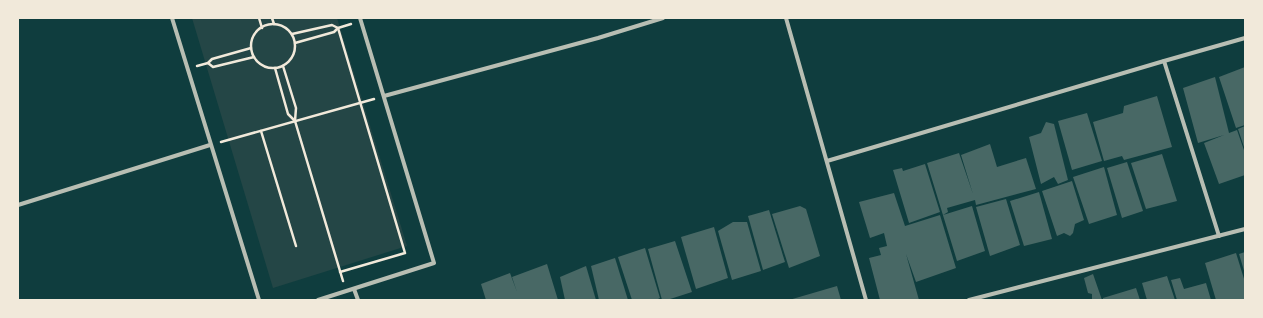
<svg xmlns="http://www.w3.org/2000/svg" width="1263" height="318" font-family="'Varela Round',sans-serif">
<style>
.green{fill:#244646}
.building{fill:#486865}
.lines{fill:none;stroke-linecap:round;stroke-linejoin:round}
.path{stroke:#f1e9da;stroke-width:2.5}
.minor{stroke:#b8beb3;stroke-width:4}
</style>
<rect width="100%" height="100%" fill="#0f3d3e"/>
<!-- green -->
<polygon class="green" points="192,18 337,18 407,246 273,288"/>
<!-- building -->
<g class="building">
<polygon points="1245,67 1245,125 1236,128 1219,77"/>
<polygon points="1215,77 1229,133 1237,130 1245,153 1245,175 1219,184 1204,143 1224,135 1198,143 1183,88"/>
<polygon points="1157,96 1172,147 1124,160 1122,156 1104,161 1093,122 1123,113 1124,106"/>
<polygon points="1087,113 1102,161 1072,170 1058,121"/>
<polygon points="1046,122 1054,124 1068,180 1058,184 1054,177 1041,184 1029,137 1041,133"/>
<polygon points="1245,126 1245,150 1238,129"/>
<polygon points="990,144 997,167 1026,158 1036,189 976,205 975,200 947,208 948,212 943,215 972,206 985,251 957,261 927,163 959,153 973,194 961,155"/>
<polygon points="1162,154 1177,201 1146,209 1131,163"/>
<polygon points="1127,162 1143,211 1122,218 1107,168"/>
<polygon points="925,164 940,212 909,223 893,170 902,168 903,171"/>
<polygon points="1104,167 1117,215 1089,224 1073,177"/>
<polygon points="1072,181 1084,220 1075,224 1073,233 1070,236 1064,233 1057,236 1042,191"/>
<polygon points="1039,192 1052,239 1024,246 1010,201"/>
<polygon points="894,193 905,226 940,215 956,268 916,282 906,254 919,300 880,300 869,258 881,255 879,248 887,246 884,233 870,238 859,202"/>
<polygon points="1006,199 1020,245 990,256 976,207"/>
<polygon points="800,206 806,209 820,256 789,268 772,214"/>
<polygon points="769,210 785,262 763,270 748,216"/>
<polygon points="733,222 747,222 761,271 732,280 718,231"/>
<polygon points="714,227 728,278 696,289 681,237"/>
<polygon points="675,241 692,292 667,300 662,300 648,249"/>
<polygon points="645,248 660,298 656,300 632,300 618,257"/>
<polygon points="1245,252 1245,274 1239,254"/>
<polygon points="1236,253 1245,282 1245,300 1216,300 1205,263"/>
<polygon points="615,258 628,300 599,300 591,266"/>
<polygon points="547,264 558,300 486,300 481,284 510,273 517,292 512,277"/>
<polygon points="586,266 596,300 565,300 560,277"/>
<polygon points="1093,274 1102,300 1092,300 1092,294 1088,293 1084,278"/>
<polygon points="1167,276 1175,300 1147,300 1142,283"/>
<polygon points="1180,278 1184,289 1206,283 1211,300 1177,300 1171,280"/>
<polygon points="837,286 841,300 789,300"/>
<polygon points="1136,288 1140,300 1103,300 1103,298"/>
</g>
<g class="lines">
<!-- path -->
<g class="path">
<polyline points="259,18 262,28"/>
<polyline points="272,18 274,24"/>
<circle cx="273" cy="46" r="22"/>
<polyline points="292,34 332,25 338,28 405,253 340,272"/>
<polyline points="295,43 334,32 338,28 351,24"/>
<polyline points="208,63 213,67 254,57"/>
<polyline points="197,66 208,63 212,59 251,48"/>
<polyline points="283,66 296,108 295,121 343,281"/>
<polyline points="275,68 288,114 295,121"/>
<polyline points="261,131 296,246"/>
<polyline points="221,142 374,99"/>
</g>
<!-- minor -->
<g class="minor">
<polyline points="172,18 259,300"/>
<polyline points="786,18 866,300"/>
<polyline points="1164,61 1219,236"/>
<polyline points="384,96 598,38 663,18"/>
<polyline points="827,161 1164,61 1245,38"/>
<polyline points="18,205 210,145"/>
<polyline points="354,289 358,300"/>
<polyline points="318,300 434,263 360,18"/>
<polyline points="969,300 1245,229"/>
</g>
</g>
<!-- border -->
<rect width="1263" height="318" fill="none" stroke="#f1e9da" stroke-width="38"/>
</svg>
